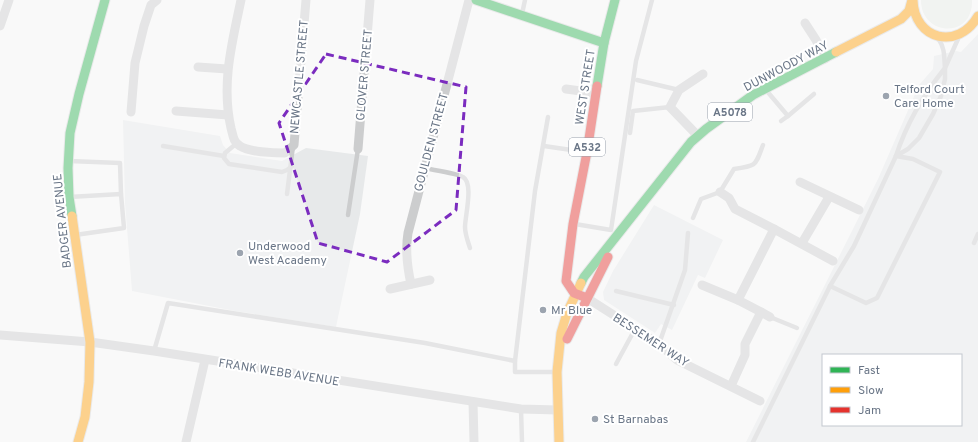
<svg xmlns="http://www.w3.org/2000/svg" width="978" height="442" font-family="Overpass,sans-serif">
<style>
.built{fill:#e7e9ea;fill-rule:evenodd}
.green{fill:#e7eae6}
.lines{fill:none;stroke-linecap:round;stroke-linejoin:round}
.fast-casing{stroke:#d6d7d8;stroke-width:11}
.slow-casing{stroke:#d6d7d8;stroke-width:11}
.jam-casing{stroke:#d6d7d8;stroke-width:11}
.lane{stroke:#cccdce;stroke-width:4.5}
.street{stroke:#cccdce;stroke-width:9}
.fast{stroke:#30b455;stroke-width:9}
.slow{stroke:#ff9f0a;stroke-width:9}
.jam{stroke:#e5322d;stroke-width:9}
.marked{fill:none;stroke:#7b2cbf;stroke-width:3;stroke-dasharray:8 5;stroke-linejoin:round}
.poi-dot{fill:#9ca4af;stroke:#fff;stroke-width:1.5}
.labels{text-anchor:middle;stroke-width:4;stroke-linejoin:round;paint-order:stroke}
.shield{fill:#fff;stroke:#979fab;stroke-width:1}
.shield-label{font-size:11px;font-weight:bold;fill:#6a7687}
.street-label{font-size:12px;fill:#6a7687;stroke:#fff}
.poi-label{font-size:12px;fill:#6a7687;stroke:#fff;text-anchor:start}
</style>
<rect width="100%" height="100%" fill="#f9f9f9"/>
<!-- built -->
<g class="built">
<path d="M978,34V442H746L878,179L919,85L933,69L934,56L956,51L961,52ZM823,355H961V425H823Z"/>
<polygon points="123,120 220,136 223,145 230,153 282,161 306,148 368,156 360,214 336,327 235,311 132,291 125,203"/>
<polygon points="654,205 723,240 705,278 698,275 672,330 661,324 655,333 604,300 603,292 613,271"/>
</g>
<!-- green -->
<path class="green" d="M921,0H972C972,3 972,7 971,10C965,38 921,34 921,0Z"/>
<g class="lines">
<defs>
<g id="fast">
<polyline points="476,0 604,43"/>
<polyline points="597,86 604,43 615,0"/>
<polyline points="72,216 69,197 68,168 70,133 79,94 105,0"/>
<polyline points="581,283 584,277 691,142 706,129 753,95 836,52"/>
</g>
<g id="slow">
<path d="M913,0C914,40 958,51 978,16"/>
<polyline points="836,52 901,19 909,11 912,0"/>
<polyline points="72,216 90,342 89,382 85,417 78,442"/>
<polyline points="559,442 557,372 561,333 567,313 581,283"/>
</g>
<g id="jam">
<polyline points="587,298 574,293 566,281 573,224 587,152 597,86"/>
<polyline points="567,339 608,257"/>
</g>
</defs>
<!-- fast casing -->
<use href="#fast" class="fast-casing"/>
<!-- slow casing -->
<use href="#slow" class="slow-casing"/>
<!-- jam casing -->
<use href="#jam" class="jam-casing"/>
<!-- lane -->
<g class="lane">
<polyline points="522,14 525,0"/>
<polyline points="637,80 679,90"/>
<polyline points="766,90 788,116 814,94"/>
<polyline points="548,117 535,191 515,361 515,372 555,372"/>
<polyline points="781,121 788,116"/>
<polyline points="630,133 633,111 670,107"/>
<polyline points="237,143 225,153 224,158 229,164 282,172 287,170 291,167"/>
<polyline points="163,146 224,156"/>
<polyline points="544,146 585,152"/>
<polyline points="896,156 908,149 919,138 933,114 941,96 945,79 945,68 958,39"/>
<polyline points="69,161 120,163 121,194"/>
<path d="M424,168C433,170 457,173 463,177C474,183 465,216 465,227C465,234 468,242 470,248"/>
<polyline points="287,194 293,146"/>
<polyline points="69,197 121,194 124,228 75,235"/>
<polyline points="348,215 358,149"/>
<path d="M693,218L701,199L720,192L734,169C757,166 755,166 763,145"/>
<polyline points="575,224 611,230 636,61 652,0"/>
<polyline points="974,243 978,234"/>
<polyline points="830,286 866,303 877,298 940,172 913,159 896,156"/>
<polyline points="616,291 674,305"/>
<polyline points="770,317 797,328"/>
<polyline points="659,344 685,270 688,233"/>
<polyline points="154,351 168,303 425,343 515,361"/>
<polyline points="616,364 635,329"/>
<polyline points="521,409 522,442"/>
<path d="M753,442L830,286L854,246L896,156C906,125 924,94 945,68C944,58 945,48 939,40"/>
</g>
<!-- street -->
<g class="street">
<path d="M241,0C232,43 221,84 231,128C233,135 233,142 240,146C249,152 274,153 285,153L294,145L306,0"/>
<polyline points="805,23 816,40 825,59"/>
<polyline points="0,26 9,0"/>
<polyline points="198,67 227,69"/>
<polyline points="566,89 596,93"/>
<polyline points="176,111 228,115"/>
<polyline points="131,112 135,63 144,26 151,5 157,0"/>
<polyline points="698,136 670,107 679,90 703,74"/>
<polyline points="358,149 370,0"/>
<polyline points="800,182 859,210"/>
<polyline points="720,192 729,198 735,209 774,229 738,300 761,312 745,344 745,355 731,386"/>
<polyline points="774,229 833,261"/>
<polyline points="802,243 829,197"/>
<path d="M411,284C407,266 405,251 408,233L469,0"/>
<polyline points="702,285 738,300"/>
<polyline points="390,289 430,280"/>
<polyline points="587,298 659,344 677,360 760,401"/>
<polyline points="761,312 770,317"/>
<polyline points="0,335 90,342 154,351 521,409 558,410"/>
<polyline points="473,402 474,442"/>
<polyline points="186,442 205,360"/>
</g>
<!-- fast -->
<use href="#fast" class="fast"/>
<!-- slow -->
<use href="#slow" class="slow"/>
<!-- jam -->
<use href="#jam" class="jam"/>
</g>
<!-- marked area -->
<path d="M0 0H978V442H0ZM326,54L466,87L456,210L387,262L318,243L279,123Z" fill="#f9f9f9" fill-opacity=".55" fill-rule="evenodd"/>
<path class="marked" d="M326,54L466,87L456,210L387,262L318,243L279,123Z"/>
<!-- markers -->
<g class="poi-dot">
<circle cx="886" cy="96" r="4"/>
<circle cx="240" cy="253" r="4"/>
<circle cx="543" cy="310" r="4"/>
<circle cx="595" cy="419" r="4"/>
</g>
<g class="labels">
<!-- shield labels -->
<g class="shield">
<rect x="708" y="103" width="44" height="18" rx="3"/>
<rect x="569" y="138" width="36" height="18" rx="3"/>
</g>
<g class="shield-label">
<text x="730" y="116">A5078</text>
<text x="587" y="151">A532</text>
</g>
<!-- street labels -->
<g class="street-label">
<text transform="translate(786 66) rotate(-28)" y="4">DUNWOODY WAY</text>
<text transform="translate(364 75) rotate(-85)" y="4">GLOVER STREET</text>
<text transform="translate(299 77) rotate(-85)" y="4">NEWCASTLE STREET</text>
<text transform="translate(585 87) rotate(-81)" y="4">WEST STREET</text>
<text transform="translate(431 142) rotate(-75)" y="4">GOULDEN STREET</text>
<text transform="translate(62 221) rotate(-96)" y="4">BADGER AVENUE</text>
<text transform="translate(651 340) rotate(33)" y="4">BESSEMER WAY</text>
<text transform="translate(279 372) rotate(9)" y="4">FRANK WEBB AVENUE</text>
</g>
<!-- poi labels -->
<g class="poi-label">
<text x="894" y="93">Telford Court<tspan x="894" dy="14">Care Home</tspan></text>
<text x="248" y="250">Underwood<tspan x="248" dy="14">West Academy</tspan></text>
<text x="551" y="314">Mr Blue</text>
<text x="603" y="423">St Barnabas</text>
</g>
</g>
<!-- legend -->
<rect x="822" y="354" width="140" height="72" fill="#ffffff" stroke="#c3c8cf"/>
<rect x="830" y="367" width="20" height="6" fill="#30b455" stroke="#c3c8cf"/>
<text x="858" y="374" font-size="12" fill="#6a7687">Fast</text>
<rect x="830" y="387" width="20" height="6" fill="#ff9f0a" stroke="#c3c8cf"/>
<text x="858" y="394" font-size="12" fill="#6a7687">Slow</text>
<rect x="830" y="407" width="20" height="6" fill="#e5322d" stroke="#c3c8cf"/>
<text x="858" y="414" font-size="12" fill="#6a7687">Jam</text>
</svg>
